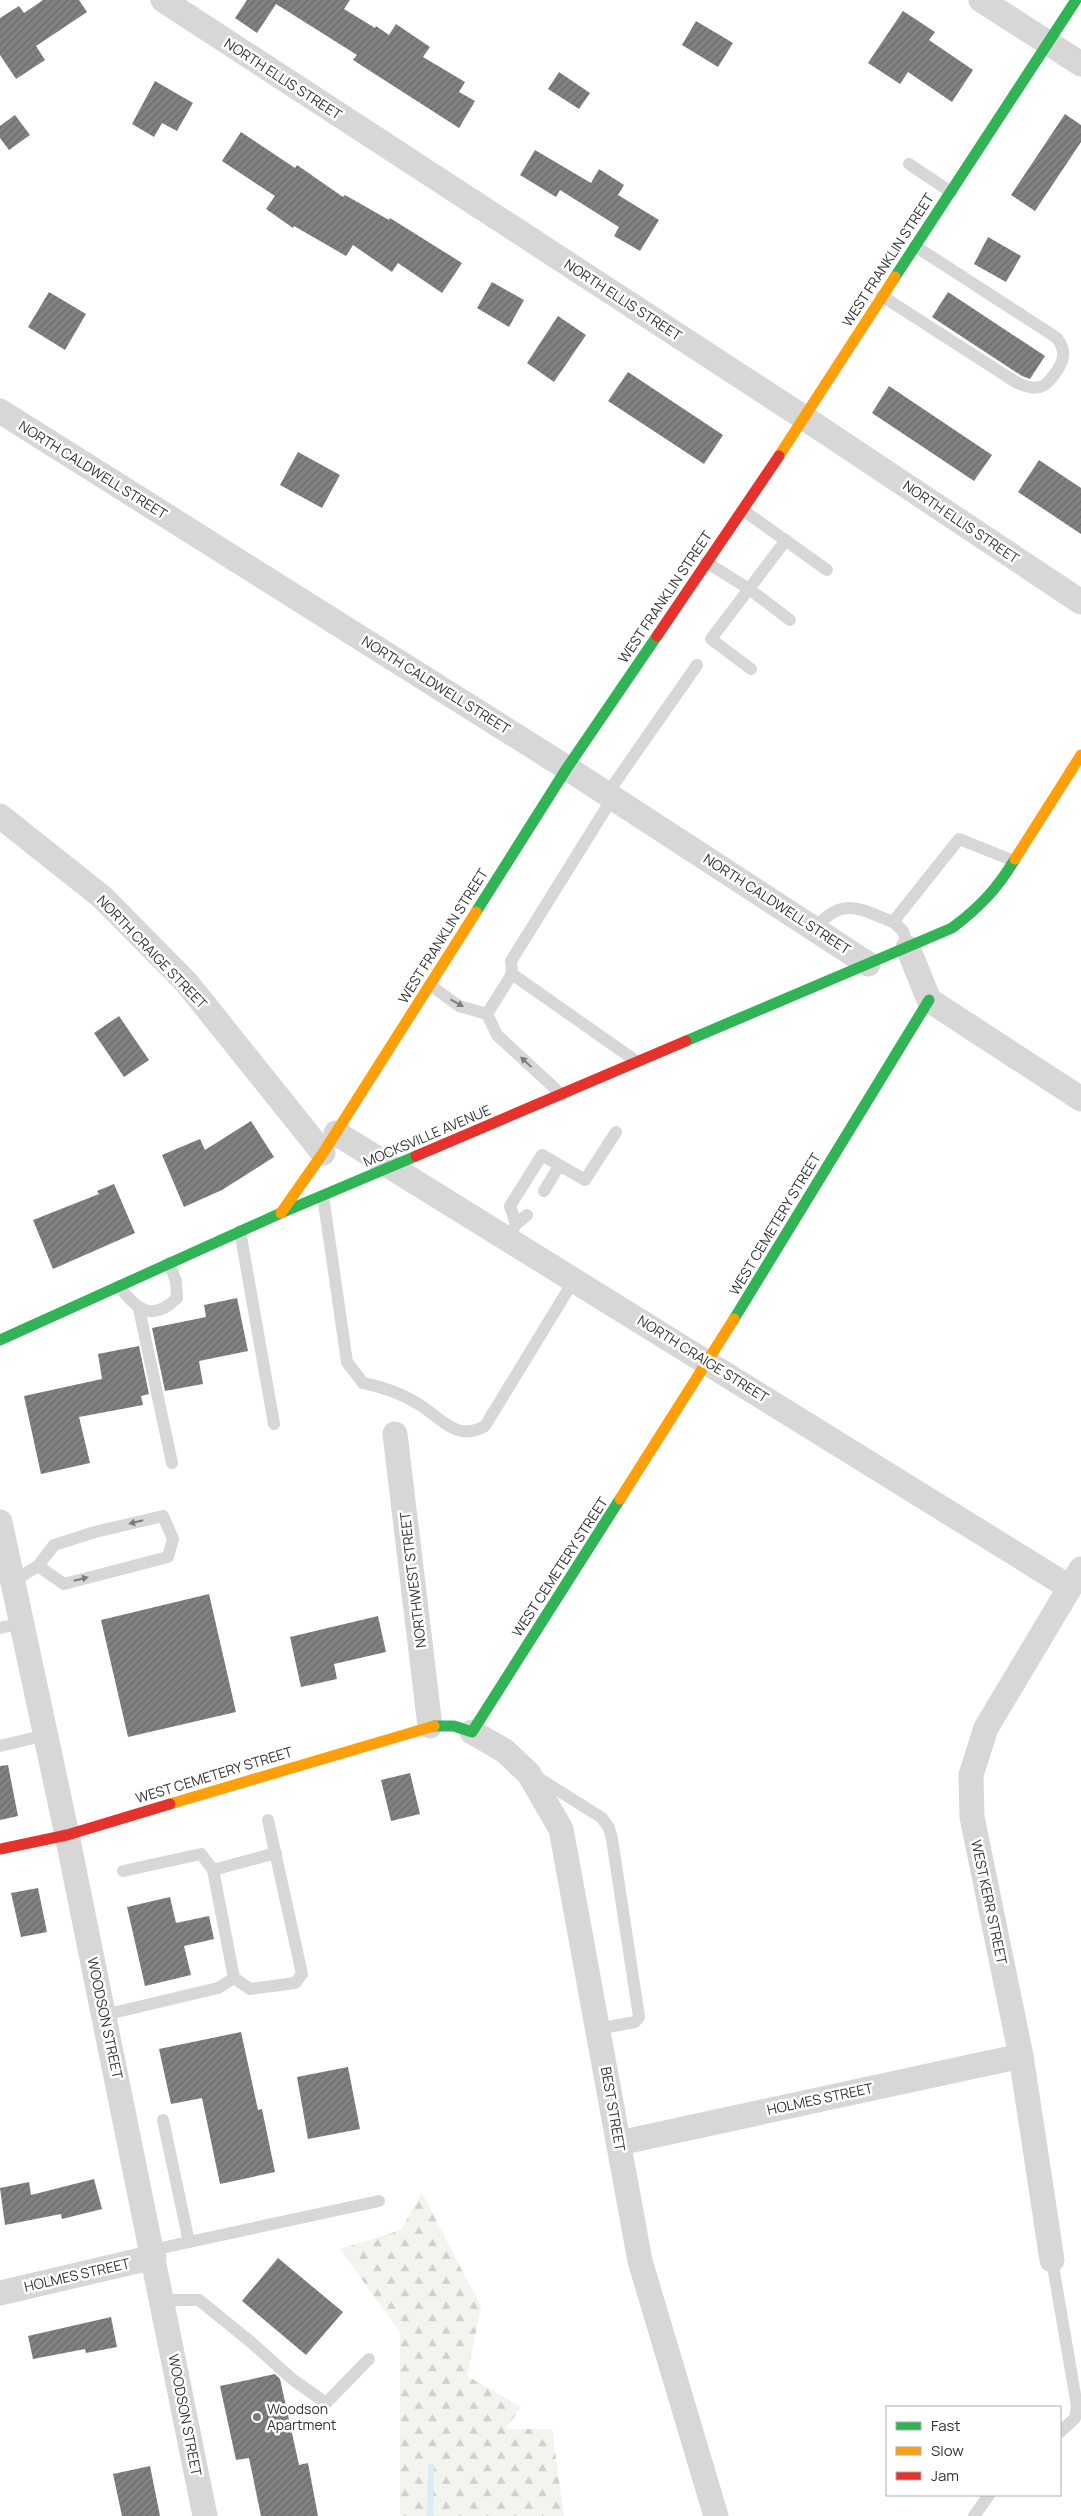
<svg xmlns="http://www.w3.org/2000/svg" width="1081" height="2516" font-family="Manrope,sans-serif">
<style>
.forest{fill:url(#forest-firs)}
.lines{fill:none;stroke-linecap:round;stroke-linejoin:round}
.stream{stroke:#ddebf3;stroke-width:6}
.building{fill:url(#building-hatch)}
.lane{stroke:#d7d7d7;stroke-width:12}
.street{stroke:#d7d7d7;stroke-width:25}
.fast{stroke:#30b455;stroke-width:11}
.slow{stroke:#ff9f0a;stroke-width:11}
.jam{stroke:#e5322d;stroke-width:11}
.oneway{fill:#7d7d7d}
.poi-dot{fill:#7a7a7a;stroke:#fff;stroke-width:2}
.labels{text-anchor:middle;stroke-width:5;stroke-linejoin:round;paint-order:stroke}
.street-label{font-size:14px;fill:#333;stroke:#fff}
.poi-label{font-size:14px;fill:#333;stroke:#fff;text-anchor:start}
</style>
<defs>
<pattern id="forest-firs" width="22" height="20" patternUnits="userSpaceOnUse" patternTransform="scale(1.25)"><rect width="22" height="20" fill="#f1f5ed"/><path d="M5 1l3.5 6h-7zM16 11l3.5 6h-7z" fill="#cfd2cc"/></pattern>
<pattern id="building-hatch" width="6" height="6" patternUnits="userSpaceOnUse" patternTransform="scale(1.25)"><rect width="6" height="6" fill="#818181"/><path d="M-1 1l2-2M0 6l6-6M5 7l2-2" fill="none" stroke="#6a6a6a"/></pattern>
</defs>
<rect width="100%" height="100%" fill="#fff"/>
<!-- forest -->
<polygon class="forest" points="422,2193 481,2307 467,2376 521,2407 506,2429 552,2429 564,2516 400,2516 400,2332 340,2249 401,2230"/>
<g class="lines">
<!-- stream -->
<polyline class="stream" points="430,2516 431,2467"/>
</g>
<!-- building -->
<g class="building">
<polygon points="43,0 79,0 87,12 36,46 45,60 16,79 0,55 0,18 19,6 24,13"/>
<polygon points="247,0 350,0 344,9 375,28 376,26 389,35 396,24 430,47 423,57 465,82 459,92 475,101 459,128 353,60 357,55 276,4 257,33 235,18"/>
<polygon points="903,11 935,32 929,40 973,70 952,102 908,72 900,84 868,63"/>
<polygon points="696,21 733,43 718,67 682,45"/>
<polygon points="559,72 590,93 579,109 548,89"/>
<polygon points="155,81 193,103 177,131 162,123 154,137 132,124"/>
<polygon points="1065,114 1081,125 1081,142 1035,211 1011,195"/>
<polygon points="15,115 30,135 9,150 0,138 0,126"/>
<polygon points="241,132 295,168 297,165 343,197 345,195 389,220 390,218 462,263 442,293 398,263 392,272 353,245 346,256 294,226 293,228 266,209 275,196 222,161"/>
<polygon points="535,150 591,183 599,169 624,185 618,195 659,220 640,251 614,236 619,227 560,190 556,197 520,175"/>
<polygon points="988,237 1021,256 1006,282 974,264"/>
<polygon points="492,282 524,300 509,327 477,308"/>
<polygon points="49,292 86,314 65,350 28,327"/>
<polygon points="948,292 1045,356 1030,379 1022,376 932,317"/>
<polygon points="558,316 586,335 554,382 527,363"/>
<polygon points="628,372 723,435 704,464 608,401"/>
<polygon points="889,386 992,455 974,481 872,413"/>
<polygon points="298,452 340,475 322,508 280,485"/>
<polygon points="1039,460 1081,488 1081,534 1018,492"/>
<polygon points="119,1016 149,1060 124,1077 94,1033"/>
<polygon points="251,1121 274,1157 222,1190 184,1207 162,1155 200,1139 205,1150"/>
<polygon points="114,1184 135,1233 53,1269 33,1220 99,1194 97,1191"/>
<polygon points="237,1298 248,1351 199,1361 203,1384 165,1391 152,1328 206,1317 204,1305"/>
<polygon points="139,1346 149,1394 141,1396 143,1405 79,1417 90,1463 41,1474 24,1396 102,1379 98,1354"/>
<polygon points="209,1594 236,1712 128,1737 101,1620"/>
<polygon points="378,1616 386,1652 334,1664 337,1679 301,1687 290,1637"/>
<polygon points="8,1765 18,1816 0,1820 0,1766"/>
<polygon points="410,1773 420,1814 391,1821 381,1780"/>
<polygon points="38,1888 47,1932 21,1937 11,1893"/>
<polygon points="170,1897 176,1923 209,1916 214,1939 184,1946 191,1975 145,1986 127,1907"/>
<polygon points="241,2032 258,2110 262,2109 275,2172 220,2184 202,2098 171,2104 159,2049"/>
<polygon points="348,2067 360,2129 308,2139 297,2077"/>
<polygon points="94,2179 102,2209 62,2219 61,2214 5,2225 0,2188 29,2182 31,2195"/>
<polygon points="278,2258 343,2312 306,2355 242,2301"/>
<polygon points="111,2317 117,2347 86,2353 85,2349 33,2359 28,2336"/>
<polygon points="275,2374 280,2379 299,2465 308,2463 318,2516 261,2516 249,2458 236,2460 220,2386"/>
<polygon points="150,2466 160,2516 122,2516 113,2474"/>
</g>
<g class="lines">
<!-- lane -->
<g class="lane">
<polyline points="909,164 951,192"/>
<path d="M882,296L1014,381C1021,385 1032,389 1040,387C1049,385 1063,364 1063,356C1064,349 1061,344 1057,338L915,246"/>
<polyline points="743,510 827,570"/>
<polyline points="706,562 749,589 790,620"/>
<polyline points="751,669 711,639 786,540"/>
<polyline points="607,794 697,665"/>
<polyline points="613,797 511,961 512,974 636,1061"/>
<polyline points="893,922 903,931 908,948"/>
<path d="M815,928C843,896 860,909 893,922L959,839L1014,861"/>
<polyline points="512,974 487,1014 497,1035 562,1095"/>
<polyline points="430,985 459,1006 487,1014"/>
<polyline points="544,1191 559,1166"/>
<path d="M323,1196L347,1362L363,1383C383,1387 403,1394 420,1405C442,1419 457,1442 485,1426L574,1280"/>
<polyline points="516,1224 527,1215"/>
<polyline points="240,1231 274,1424"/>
<polyline points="508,1240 516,1224 510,1206 542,1155 585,1180 616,1132"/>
<path d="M119,1286C136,1309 152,1323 177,1298L176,1281L169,1263"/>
<polyline points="139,1309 172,1463"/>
<polyline points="13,1581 38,1566 54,1545 95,1532 163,1516 173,1539 168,1557 64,1584 38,1566"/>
<polyline points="0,1628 22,1623"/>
<polyline points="0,1746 46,1735"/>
<polyline points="537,1777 602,1818 609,1828 612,1839 639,2017 635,2022 598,2029"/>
<polyline points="213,1870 276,1853"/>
<polyline points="234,1978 250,1989 295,1983 302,1974 268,1820"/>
<polyline points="104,2015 218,1988 234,1978 213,1870 201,1854 123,1871"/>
<polyline points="163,2120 189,2242"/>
<polyline points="152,2250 379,2201"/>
<polyline points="1052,2260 1077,2406 1075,2418 1060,2432"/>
<polyline points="162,2300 199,2300 252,2343 292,2379 326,2403 369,2359"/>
<polyline points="974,2516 989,2495"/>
</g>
<!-- street -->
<g class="street">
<polyline points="163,0 803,417 1081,602"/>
<polyline points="981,0 1081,64"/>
<polyline points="0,411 567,768 868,964"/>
<polyline points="0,816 102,897 186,982 323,1153"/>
<polyline points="908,948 929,1000 1081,1099"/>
<polyline points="336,1133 1069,1587"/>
<polyline points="395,1434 430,1726"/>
<polyline points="0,1522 67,1835 205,2516"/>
<polyline points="472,1732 505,1751 529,1774 561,1829 640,2261 716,2516"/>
<polyline points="619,2143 1021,2056"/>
<polyline points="1052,2260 1021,2056 972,1817 971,1775 986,1728 1081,1569"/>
<polyline points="0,2293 154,2257"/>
</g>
<!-- fast -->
<g class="fast">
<polyline points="895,277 1076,0"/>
<polyline points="476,912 567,768 657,636"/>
<path d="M686,1041L952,928C980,907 997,889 1015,859"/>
<polyline points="734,1319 929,1000"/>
<polyline points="0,1340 281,1213 416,1156"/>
<polyline points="434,1726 454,1726 472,1732 620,1499"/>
</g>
<!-- slow -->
<g class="slow">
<polyline points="779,456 895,277"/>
<polyline points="1015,859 1081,755"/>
<polyline points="281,1213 323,1153 476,912"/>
<polyline points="620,1499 734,1319"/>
<polyline points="170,1804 434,1726"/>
</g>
<!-- jam -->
<g class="jam">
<polyline points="657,636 779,456"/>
<polyline points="416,1156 686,1041"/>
<polyline points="0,1849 67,1835 170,1804"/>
</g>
</g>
<!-- one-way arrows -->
<defs><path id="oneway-solid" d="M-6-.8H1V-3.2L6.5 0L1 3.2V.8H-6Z" transform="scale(1.25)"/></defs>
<g class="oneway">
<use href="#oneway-solid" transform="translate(457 1003) rotate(29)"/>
<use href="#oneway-solid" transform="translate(526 1062) rotate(-137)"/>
<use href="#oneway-solid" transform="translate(136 1522) rotate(166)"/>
<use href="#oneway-solid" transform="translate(81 1579) rotate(-14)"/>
</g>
<!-- markers -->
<circle class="poi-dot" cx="257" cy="2417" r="5"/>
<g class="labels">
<!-- street labels -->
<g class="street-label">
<text transform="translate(283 79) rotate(33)" y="5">NORTH ELLIS STREET</text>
<text transform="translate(888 260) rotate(-57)" y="5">WEST FRANKLIN STREET</text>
<text transform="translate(623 300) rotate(33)" y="5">NORTH ELLIS STREET</text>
<text transform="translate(93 470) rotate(32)" y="5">NORTH CALDWELL STREET</text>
<text transform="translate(961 522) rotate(34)" y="5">NORTH ELLIS STREET</text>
<text transform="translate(665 597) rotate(-56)" y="5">WEST FRANKLIN STREET</text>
<text transform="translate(436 685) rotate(32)" y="5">NORTH CALDWELL STREET</text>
<text transform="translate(777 904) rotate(33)" y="5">NORTH CALDWELL STREET</text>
<text transform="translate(443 936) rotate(-58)" y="5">WEST FRANKLIN STREET</text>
<text transform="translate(152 952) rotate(46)" y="5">NORTH CRAIGE STREET</text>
<text transform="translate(427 1136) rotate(-23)" y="5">MOCKSVILLE AVENUE</text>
<text transform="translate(775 1224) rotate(-59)" y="5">WEST CEMETERY STREET</text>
<text transform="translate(703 1359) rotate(32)" y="5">NORTH CRAIGE STREET</text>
<text transform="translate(560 1567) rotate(-57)" y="5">WEST CEMETERY STREET</text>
<text transform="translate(413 1580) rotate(-97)" y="5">NORTHWEST STREET</text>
<text transform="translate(214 1775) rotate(-17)" y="5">WEST CEMETERY STREET</text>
<text transform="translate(989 1902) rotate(78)" y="5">WEST KERR STREET</text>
<text transform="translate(105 2018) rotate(78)" y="5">WOODSON STREET</text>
<text transform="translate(820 2099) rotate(-12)" y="5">HOLMES STREET</text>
<text transform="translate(613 2109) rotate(80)" y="5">BEST STREET</text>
<text transform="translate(77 2275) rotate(-13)" y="5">HOLMES STREET</text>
<text transform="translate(185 2415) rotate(79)" y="5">WOODSON STREET</text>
</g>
<!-- poi labels -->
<g class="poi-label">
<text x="267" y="2414">Woodson<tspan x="267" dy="16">Apartment</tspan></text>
</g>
</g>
<!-- legend -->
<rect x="886" y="2406" width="175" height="90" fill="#ffffff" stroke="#adadad"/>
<rect x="896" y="2422" width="25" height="8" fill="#30b455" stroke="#adadad"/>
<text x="931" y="2431" font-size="15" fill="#333333">Fast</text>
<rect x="896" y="2447" width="25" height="8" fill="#ff9f0a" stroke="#adadad"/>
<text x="931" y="2456" font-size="15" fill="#333333">Slow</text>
<rect x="896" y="2472" width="25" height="8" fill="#e5322d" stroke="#adadad"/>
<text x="931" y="2481" font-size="15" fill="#333333">Jam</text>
</svg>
